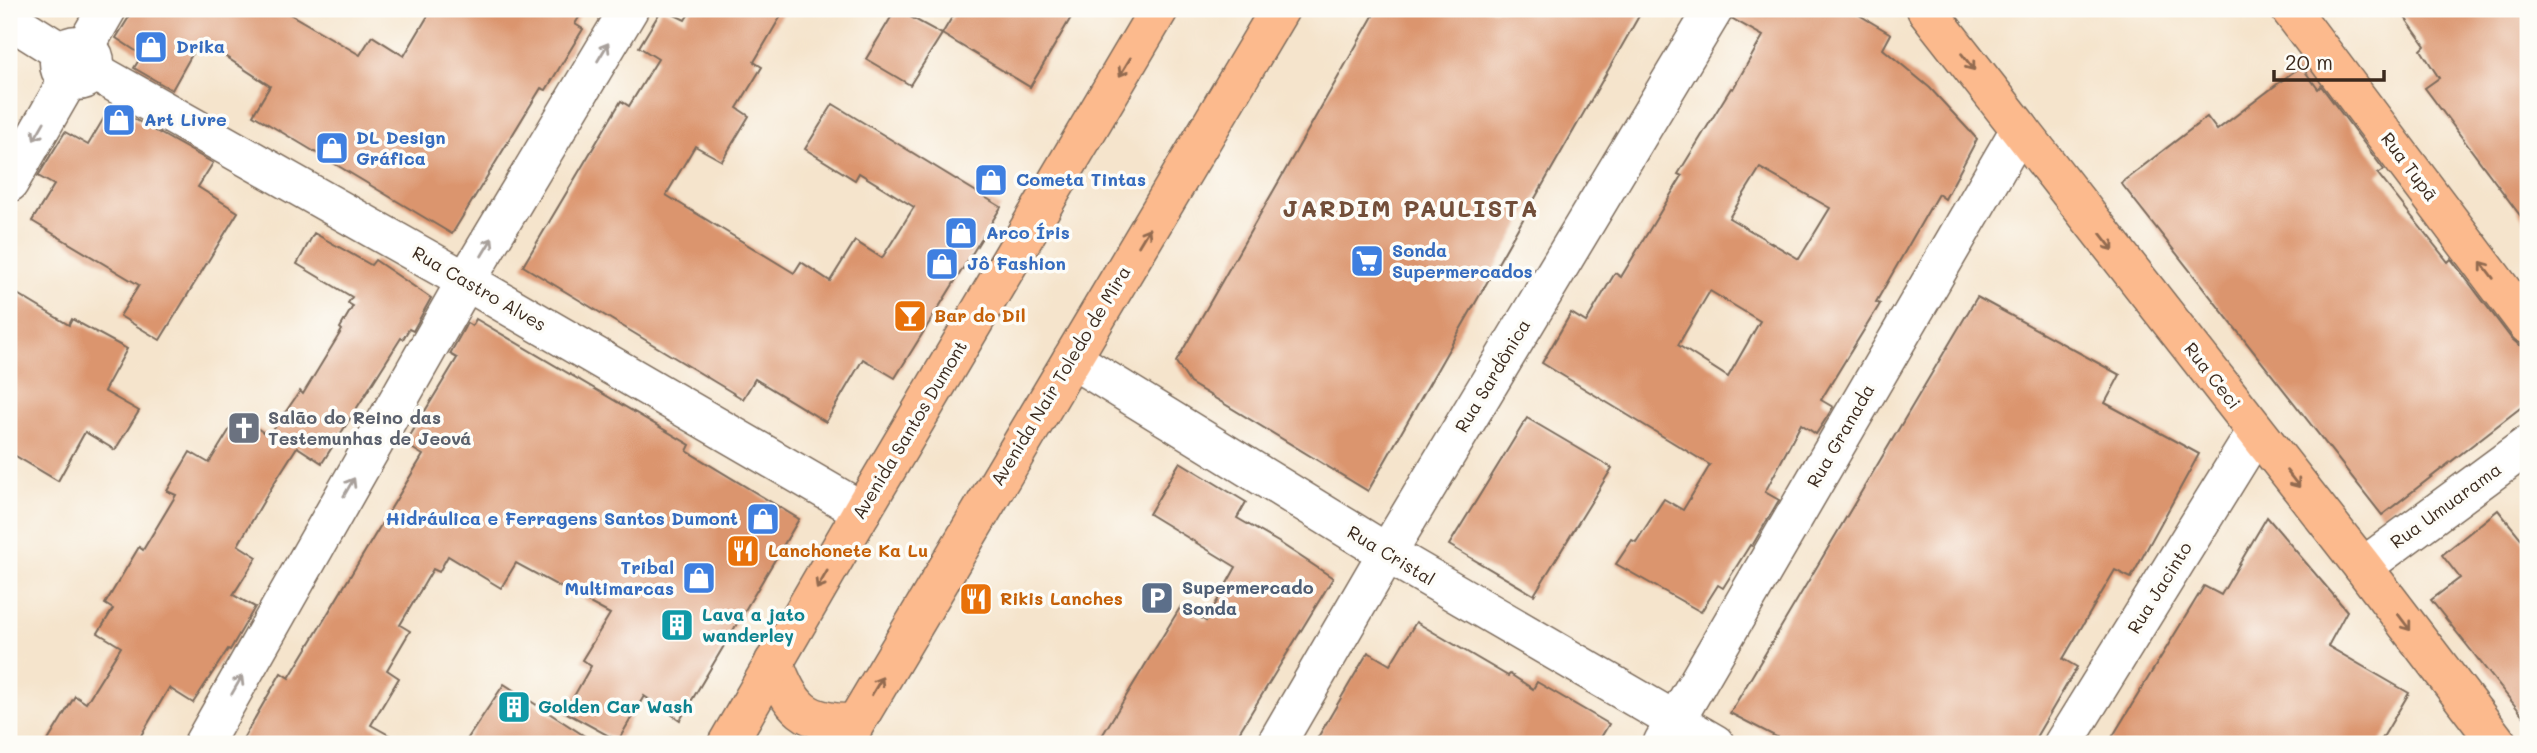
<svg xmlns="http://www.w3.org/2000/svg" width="2537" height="753" font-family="Mali,sans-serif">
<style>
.building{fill:#db956e;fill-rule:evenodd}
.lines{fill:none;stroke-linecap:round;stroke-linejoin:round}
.minor-casing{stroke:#7c6b5b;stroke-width:41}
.major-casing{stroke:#7c6b5b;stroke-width:41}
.minor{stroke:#fff;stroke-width:38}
.major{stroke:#fcba8d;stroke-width:38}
.oneway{stroke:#a79f9a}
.oneway2{stroke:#926b50}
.labels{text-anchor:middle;stroke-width:7;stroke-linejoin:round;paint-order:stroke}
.shop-label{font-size:18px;font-weight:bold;fill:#366cbe;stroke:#fdfcf7;text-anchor:start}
.street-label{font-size:18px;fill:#3b2a1e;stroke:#fdfcf7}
.food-label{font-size:18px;font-weight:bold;fill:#c56008;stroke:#fdfcf7;text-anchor:start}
.worship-label{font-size:18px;font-weight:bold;fill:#5b616d;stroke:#fdfcf7;text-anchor:start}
.service-label{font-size:18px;font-weight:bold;fill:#4e5e75;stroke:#fdfcf7;text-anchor:start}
.culture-label{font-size:18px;font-weight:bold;fill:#0d838f;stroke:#fdfcf7;text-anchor:start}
.district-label{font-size:24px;font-weight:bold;letter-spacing:2px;fill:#734f3a;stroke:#fdfcf7}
</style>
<rect width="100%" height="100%" fill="#fdfcf7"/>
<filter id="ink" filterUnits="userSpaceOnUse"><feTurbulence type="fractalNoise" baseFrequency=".0143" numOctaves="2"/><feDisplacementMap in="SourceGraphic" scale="14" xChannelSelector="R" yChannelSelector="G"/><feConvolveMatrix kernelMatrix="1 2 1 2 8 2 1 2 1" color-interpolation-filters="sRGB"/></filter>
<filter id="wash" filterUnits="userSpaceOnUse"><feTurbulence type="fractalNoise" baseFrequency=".00686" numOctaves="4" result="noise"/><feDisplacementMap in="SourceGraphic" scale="28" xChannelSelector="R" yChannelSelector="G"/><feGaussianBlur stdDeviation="1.57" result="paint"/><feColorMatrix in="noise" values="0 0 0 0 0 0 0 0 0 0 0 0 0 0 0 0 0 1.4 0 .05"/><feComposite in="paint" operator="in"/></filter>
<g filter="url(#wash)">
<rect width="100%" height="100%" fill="#f5e4cc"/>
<g id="blocks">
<!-- building -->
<g class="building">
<polygon points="134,9 281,9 360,55 372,36 404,56 432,9 584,9 575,24 583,29 546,90 541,88 452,234 253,115 270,86 200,40 172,90 134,68 142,55 116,38"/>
<polygon points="662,9 685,20 692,9 785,9 754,62 762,67 737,108 749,116 722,161 695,146 666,195 794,273 801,262 830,281 855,241 882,258 914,207 859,173 855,180 805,149 833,104 1001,207 895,378 863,359 826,422 755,379 743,399 523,266 621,101 629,106 658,59 639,47"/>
<polygon points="896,9 942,34 910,85 866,59"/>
<polygon points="957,9 1076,9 1030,87 942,34"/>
<polygon points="1377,9 1643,9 1368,491 1190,383 1176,362"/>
<path d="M1736,9H1849L1891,34L1883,49L1930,88L1977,139L1945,199L1938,194L1876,302L1880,304L1821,400L1833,407L1827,417L1816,434L1801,424L1765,492L1779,500L1752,546L1750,545L1723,588L1718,585L1701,612L1616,564L1632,540L1636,542L1664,499L1683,510L1710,465L1542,363L1571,313L1586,322L1615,273L1621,277L1682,176L1678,174L1731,88L1733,89L1763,36L1733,19ZM1760,168L1830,208L1799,259L1729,218ZM1710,291L1760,321L1728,377L1678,345Z"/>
<polygon points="2399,9 2528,9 2528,226 2425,88 2439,78 2421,50 2425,46"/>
<polygon points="2301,66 2318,89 2321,86 2384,170 2378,174 2448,262 2451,259 2511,338 2519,345 2528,346 2528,402 2382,515 2121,183 2207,117 2217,130"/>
<polygon points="111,106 213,163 198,187 238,212 160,340 120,316 139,285 32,221 54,185 38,176 65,132 88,145"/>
<polygon points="314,233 371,265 375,260 431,298 413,331 409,329 403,339 401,338 322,463 297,447 276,480 238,545 257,557 233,595 255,607 230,650 228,649 193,703 169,688 136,744 46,744 75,696 86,703 121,647 98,633 113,609 105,604 139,547 143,550 176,495 167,491 190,452 209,463 238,416 269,436 300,391 303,394 342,330 340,328 353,306 348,303 352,297 297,264"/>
<polygon points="9,289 69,325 72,319 127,349 104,391 139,411 115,450 85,432 58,481 9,452"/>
<polygon points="1977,297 2120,375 2105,403 2199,454 2131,578 2115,570 2063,659 2077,667 2032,744 1790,744 1730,713"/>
<polygon points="476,319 690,445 687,451 799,519 680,720 644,696 618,741 565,712 591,666 582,660 610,614 516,563 501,588 448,556 439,572 433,569 400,625 410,631 387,670 399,678 371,725 405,744 240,744 281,673 289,678 423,455 405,444 457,358 450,354 467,323 472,326"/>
<polygon points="1527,418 1612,468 1534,595 1449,545"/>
<polygon points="1180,462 1246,502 1237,518 1280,543 1333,578 1232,744 1097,744 1181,606 1206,621 1236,567 1149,514"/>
<polygon points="2498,510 2528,547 2528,722 2431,600 2460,578 2442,555"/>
<polygon points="2267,517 2347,611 2328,646 2409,693 2379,744 2108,744 2204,586 2221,595"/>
<polygon points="1416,622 1508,676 1510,674 1533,689 1537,682 1609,724 1597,744 1314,744 1368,652 1390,665"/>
<polygon points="504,684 597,744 464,744"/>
</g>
</g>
</g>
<g filter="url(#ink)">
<use href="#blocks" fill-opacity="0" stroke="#7c6b5b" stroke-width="2"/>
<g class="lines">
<defs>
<g id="minor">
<polyline points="9,19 63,53"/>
<circle cx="77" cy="63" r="18"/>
<polyline points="85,47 107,9"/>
<polyline points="94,71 466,281 862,511"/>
<polyline points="9,183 69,79"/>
<polyline points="1072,359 1387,553 1715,744"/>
<polyline points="2363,567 2528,445"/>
<polyline points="1663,742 2020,129"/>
<polyline points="203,744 466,281 629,9"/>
<polyline points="1276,744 1387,553 1714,9"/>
<polyline points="2063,744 2256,432"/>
</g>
<g id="major">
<polyline points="1926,9 2363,567 2498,744"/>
<polyline points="2290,9 2528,325"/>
<path d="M774,662C790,708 805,724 855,723"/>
<polyline points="727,744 862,511 1159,9"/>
<polyline points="843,744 1280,9"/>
</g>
</defs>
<!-- minor casing -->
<use href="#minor" class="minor-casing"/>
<!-- major casing -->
<use href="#major" class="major-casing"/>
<!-- minor -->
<use href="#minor" class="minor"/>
<!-- major -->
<use href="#major" class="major"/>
</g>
<!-- one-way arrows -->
<defs><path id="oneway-shaft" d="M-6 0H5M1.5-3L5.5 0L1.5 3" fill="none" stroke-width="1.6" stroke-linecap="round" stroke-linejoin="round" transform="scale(1.75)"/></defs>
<g class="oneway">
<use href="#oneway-shaft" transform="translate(603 52) rotate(-59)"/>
<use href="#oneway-shaft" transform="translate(39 131) rotate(120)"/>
<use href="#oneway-shaft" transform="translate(487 247) rotate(-59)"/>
<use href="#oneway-shaft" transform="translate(349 487) rotate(-60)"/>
<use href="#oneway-shaft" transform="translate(237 685) rotate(-60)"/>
</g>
<g class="oneway2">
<use href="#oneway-shaft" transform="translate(1968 62) rotate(52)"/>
<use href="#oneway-shaft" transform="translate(1125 67) rotate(121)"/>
<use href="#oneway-shaft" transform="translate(1144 237) rotate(-59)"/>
<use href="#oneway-shaft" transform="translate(2107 242) rotate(52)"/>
<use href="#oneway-shaft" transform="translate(2487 270) rotate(-127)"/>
<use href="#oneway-shaft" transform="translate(2293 479) rotate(52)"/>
<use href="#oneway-shaft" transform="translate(822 580) rotate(120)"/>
<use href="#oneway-shaft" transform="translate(2404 622) rotate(53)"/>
<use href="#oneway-shaft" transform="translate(877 686) rotate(-59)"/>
</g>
</g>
<!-- icons -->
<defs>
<symbol id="shop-square" viewBox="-11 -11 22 22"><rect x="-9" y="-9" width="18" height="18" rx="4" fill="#3f7fe0" stroke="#fdfcf7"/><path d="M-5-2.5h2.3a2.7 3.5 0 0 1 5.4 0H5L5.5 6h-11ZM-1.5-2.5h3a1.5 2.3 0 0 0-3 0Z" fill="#fff"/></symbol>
<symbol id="supermarket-square" viewBox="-11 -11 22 22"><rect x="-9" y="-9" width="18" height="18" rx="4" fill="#3f7fe0" stroke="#fdfcf7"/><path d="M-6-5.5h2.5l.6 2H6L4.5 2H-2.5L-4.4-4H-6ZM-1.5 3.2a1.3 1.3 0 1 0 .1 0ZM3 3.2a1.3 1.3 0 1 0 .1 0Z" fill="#fff"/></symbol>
<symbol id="bar-square" viewBox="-11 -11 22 22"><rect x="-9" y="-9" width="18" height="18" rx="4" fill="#e8710a" stroke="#fdfcf7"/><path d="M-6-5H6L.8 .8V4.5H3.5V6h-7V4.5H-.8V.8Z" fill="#fff"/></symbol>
<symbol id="church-square" viewBox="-11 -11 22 22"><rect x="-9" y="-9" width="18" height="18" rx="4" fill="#6b7280" stroke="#fdfcf7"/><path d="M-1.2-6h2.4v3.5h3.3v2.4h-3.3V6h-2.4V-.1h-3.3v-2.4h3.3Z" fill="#fff"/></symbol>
<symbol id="restaurant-square" viewBox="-11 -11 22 22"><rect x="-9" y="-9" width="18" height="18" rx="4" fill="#e8710a" stroke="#fdfcf7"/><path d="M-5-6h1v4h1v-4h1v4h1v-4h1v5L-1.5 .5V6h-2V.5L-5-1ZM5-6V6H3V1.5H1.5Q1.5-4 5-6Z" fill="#fff"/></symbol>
<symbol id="parking-square" viewBox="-11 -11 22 22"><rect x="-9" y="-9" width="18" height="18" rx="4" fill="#5c6f8a" stroke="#fdfcf7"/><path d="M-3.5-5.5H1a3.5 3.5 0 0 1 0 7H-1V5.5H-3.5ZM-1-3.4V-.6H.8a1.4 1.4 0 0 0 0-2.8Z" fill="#fff"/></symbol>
<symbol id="building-square" viewBox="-11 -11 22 22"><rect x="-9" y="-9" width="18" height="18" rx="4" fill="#0f9aa8" stroke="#fdfcf7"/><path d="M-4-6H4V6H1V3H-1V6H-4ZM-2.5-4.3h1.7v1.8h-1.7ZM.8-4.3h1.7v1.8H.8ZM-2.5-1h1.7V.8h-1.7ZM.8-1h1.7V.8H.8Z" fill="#fff"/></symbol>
</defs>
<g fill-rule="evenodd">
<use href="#shop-square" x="132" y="28" width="38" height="38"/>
<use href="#shop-square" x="100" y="101" width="38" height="38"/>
<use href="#shop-square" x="313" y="129" width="38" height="38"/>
<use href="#shop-square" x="972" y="161" width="38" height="38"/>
<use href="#shop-square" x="942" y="214" width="38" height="38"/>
<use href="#supermarket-square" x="1348" y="242" width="38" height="38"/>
<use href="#shop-square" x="923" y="245" width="38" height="38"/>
<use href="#bar-square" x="891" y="297" width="38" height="38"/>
<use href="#church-square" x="225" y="409" width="38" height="38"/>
<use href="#shop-square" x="744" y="500" width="38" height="38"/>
<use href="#restaurant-square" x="724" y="532" width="38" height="38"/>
<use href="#shop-square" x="680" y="559" width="38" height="38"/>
<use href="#parking-square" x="1138" y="579" width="38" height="38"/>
<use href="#restaurant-square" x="957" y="580" width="38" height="38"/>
<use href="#building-square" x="658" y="606" width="38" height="38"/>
<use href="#building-square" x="495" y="688" width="38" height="38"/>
</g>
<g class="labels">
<!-- shop labels -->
<g class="shop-label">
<text x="176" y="53">Drika</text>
<text x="144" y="126">Art Livre</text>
<text x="356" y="144">DL Design<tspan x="356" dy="21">Gráfica</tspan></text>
<text x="1016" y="186">Cometa Tintas</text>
<text x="986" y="239">Arco Íris</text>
<text x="1392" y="257">Sonda<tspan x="1392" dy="21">Supermercados</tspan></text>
<text x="967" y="270">Jô Fashion</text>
<text x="738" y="525" text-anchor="end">Hidráulica e Ferragens Santos Dumont</text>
<text x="674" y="574" text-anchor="end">Tribal<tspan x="674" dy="21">Multimarcas</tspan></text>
</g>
<!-- street labels -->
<g class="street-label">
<text transform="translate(2409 167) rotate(53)" y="6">Rua Tupã</text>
<text transform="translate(479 289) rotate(30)" y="6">Rua Castro Alves</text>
<text transform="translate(1061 376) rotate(-59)" y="6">Avenida Nair Toledo de Mira</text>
<text transform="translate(1493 376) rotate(-59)" y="6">Rua Sardônica</text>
<text transform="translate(2212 376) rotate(52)" y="6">Rua Ceci</text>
<text transform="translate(910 430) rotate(-59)" y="6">Avenida Santos Dumont</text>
<text transform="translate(1841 436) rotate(-60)" y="6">Rua Granada</text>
<text transform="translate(2446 506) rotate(-36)" y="6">Rua Umuarama</text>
<text transform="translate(1391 556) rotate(31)" y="6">Rua Cristal</text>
<text transform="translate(2160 588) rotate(-58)" y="6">Rua Jacinto</text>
</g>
<!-- food labels -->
<g class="food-label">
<text x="934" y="322">Bar do Dil</text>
<text x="768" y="557">Lanchonete Ka Lu</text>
<text x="1000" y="605">Rikis Lanches</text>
</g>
<!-- worship labels -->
<g class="worship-label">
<text x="268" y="424">Salão do Reino das<tspan x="268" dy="21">Testemunhas de Jeová</tspan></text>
</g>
<!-- service labels -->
<g class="service-label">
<text x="1182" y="594">Supermercado<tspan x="1182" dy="21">Sonda</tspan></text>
</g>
<!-- culture labels -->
<g class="culture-label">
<text x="702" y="621">Lava a jato<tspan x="702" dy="21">wanderley</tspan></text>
<text x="538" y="713">Golden Car Wash</text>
</g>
<!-- district labels -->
<g class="district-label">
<text x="1411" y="217">JARDIM PAULISTA</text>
</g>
</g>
<!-- margin -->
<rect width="2537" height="753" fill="none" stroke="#fdfcf7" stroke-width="35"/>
<!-- scale -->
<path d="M2274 70v10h110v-10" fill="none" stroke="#3b2a1e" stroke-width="3.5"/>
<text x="2285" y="70" font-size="21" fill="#3b2a1e" stroke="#fdfcf7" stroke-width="5" paint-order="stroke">20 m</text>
</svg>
